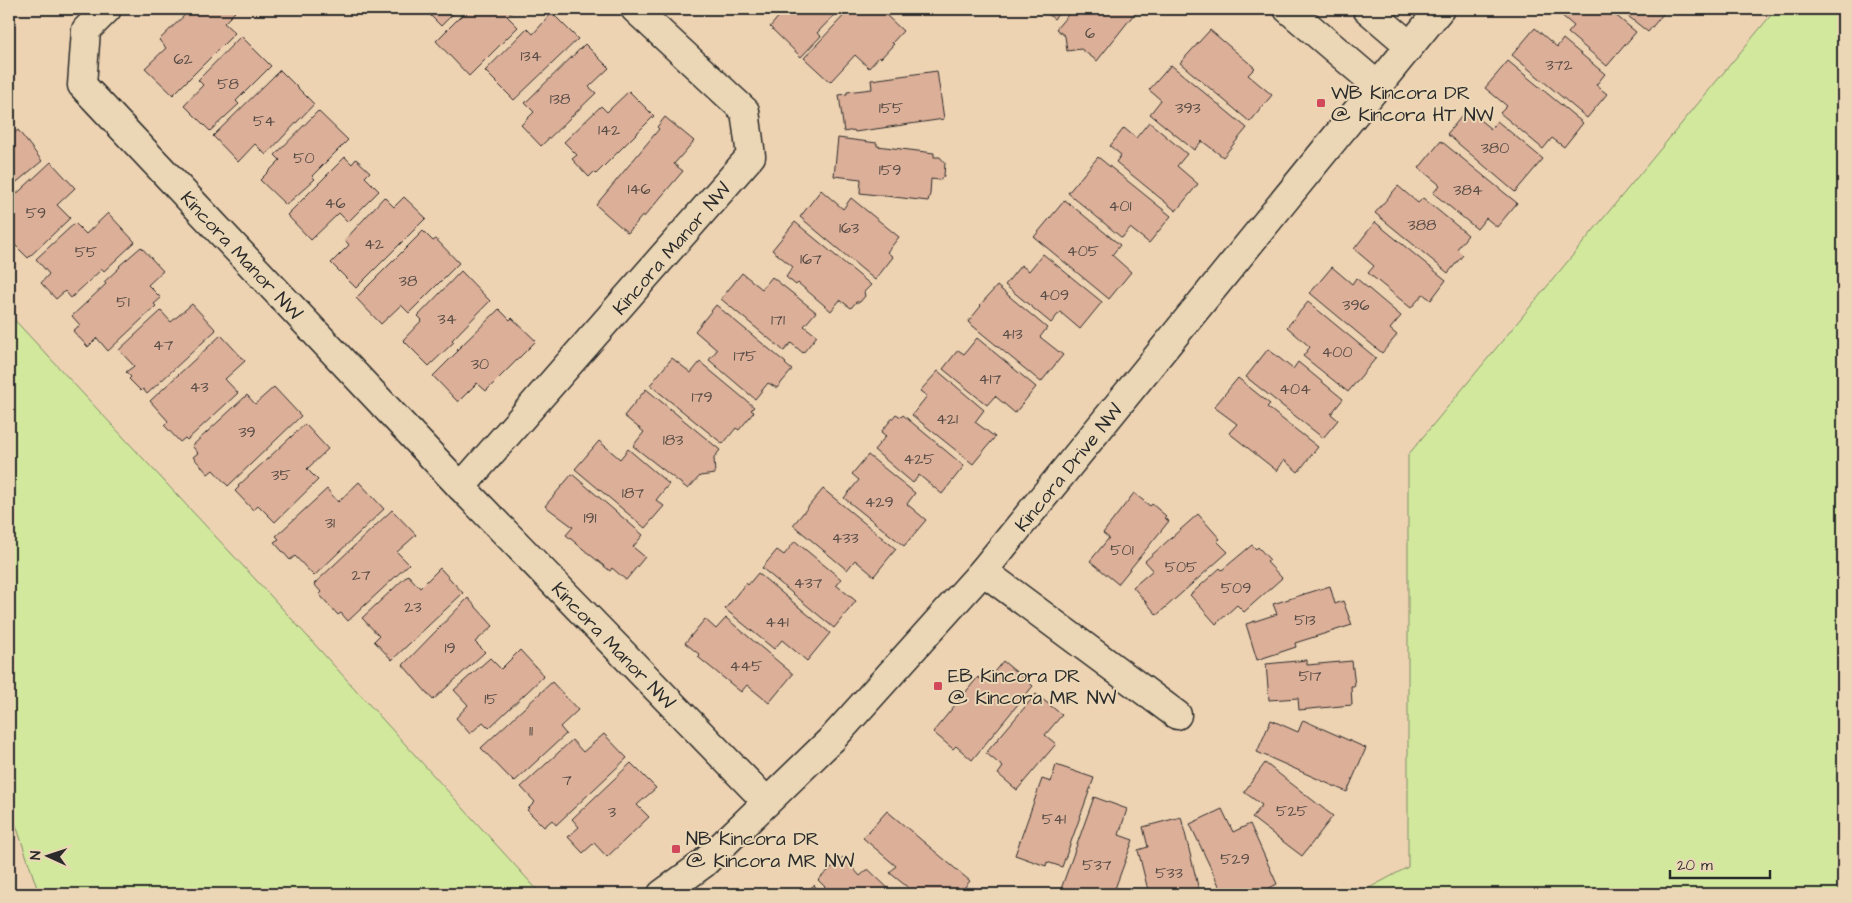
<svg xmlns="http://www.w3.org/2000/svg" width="1852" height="903" font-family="'Architects Daughter',sans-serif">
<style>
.green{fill:#d1e89d;stroke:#7e8a64}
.building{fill:#dcaf98;stroke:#2b2b2b}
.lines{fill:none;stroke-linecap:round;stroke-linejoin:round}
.minor-casing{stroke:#2b2b2b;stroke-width:31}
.minor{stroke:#ebd7b5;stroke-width:28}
.poi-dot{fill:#d1495b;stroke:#ebd7b5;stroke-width:2}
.labels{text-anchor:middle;stroke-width:4;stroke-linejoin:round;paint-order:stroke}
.number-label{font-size:16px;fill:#574c46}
.poi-label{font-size:19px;fill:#2b2b2b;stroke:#ebd7b5;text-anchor:start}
.street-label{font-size:19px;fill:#2b2b2b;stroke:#ebd7b5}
</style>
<rect width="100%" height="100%" fill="#eed3b3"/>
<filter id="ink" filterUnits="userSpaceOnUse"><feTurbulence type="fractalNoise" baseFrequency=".02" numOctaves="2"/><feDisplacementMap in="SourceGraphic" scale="10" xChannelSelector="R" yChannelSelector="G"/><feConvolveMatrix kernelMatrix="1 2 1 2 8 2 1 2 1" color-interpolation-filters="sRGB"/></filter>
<g filter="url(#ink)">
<!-- green -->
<g class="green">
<polygon points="1776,9 1843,9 1843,894 1358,894 1408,867 1408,455"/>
<polygon points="9,314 269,594 541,894 39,894 11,810 9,809"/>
</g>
<!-- building -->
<g class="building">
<polygon points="191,9 231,9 235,12 224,23 235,33 173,95 145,68 166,48 159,40"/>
<polygon points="424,9 458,9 441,26"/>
<polygon points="468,9 515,9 507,16 518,27 469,76 436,41"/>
<polygon points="785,9 840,9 817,33 821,36 801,57 770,27"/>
<polygon points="850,9 890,9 885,14 903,31 892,43 894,44 881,58 879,57 869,68 855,55 830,82 804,58"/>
<polygon points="1042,9 1063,9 1054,19"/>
<polygon points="1073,9 1138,9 1097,61 1081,49 1067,51 1065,36 1056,29"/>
<polygon points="1554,9 1608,9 1636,32 1607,66 1568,33 1574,26"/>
<polygon points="1619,9 1656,9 1663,14 1648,32"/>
<polygon points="552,13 578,39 514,100 485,71 527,28 533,34"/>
<polygon points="1535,28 1557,47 1563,39 1605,74 1596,85 1607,94 1587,118 1512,55"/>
<polygon points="1210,30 1255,68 1248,75 1272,95 1250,122 1180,63"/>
<polygon points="241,36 271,66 236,101 239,104 210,131 184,105 203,85 198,80"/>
<polygon points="585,44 609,68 589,87 596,93 541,146 521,125 534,112 525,103"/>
<polygon points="1508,61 1583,123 1564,147 1552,138 1543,149 1500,113 1507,106 1485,88"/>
<polygon points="1171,65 1247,128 1223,157 1202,141 1194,150 1150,114 1161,100 1149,90"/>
<polygon points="280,70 314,104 266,155 255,144 238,162 213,136"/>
<polygon points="937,71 944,119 855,132 854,130 844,132 839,95 847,94 847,92 872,89 871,80"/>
<polygon points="629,91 654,116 596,174 594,172 589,177 572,159 577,155 564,142 601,106 607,112"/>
<polygon points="1467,110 1491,129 1497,121 1543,159 1515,192 1447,134"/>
<polygon points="318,111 348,140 312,176 315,179 286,205 260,180 280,160 275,155"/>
<polygon points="665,117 694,141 674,164 683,171 644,217 643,215 628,233 596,205 659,129 657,127"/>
<polygon points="1149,122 1187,154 1177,166 1198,184 1176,211 1116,162 1121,155 1110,146 1124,128 1136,138"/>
<polygon points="18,130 42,161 12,186 9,184 9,138"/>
<polygon points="838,138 877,143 877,146 934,153 934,157 940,157 945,163 944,176 939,180 931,179 930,194 928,201 860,193 861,179 834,176"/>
<polygon points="1441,141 1517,203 1497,227 1486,218 1477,229 1433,193 1440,185 1419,168"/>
<polygon points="345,157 352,164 356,159 370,172 365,177 379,191 348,222 339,213 311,240 287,215"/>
<polygon points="1098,157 1171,216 1149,243 1130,228 1122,238 1068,193"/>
<polygon points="51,162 75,188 57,205 70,218 28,258 11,241 9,243 9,201"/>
<polygon points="1398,186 1418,203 1423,198 1468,235 1457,249 1463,255 1448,273 1375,213"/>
<polygon points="821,190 843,209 851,198 899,237 887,252 893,257 875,280 800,217"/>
<polygon points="384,197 394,207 404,197 426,218 356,288 331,263 349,245 345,240"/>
<polygon points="1065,200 1120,245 1112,255 1131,272 1109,299 1034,237"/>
<polygon points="108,213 135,242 104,271 102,269 71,298 65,291 56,299 41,283 49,274 36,259 75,223 86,234"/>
<polygon points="795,222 871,285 864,292 865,296 860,302 856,302 851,308 840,300 831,311 798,283 796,285 786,277 793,267 772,250"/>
<polygon points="1375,222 1446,280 1431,300 1423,294 1411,308 1368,273 1374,266 1354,249"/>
<polygon points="423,231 433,241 436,239 459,263 409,313 401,305 381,324 356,298"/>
<polygon points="141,247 163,271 148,285 161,298 154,304 156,306 108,351 97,338 88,347 73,331 80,325 72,316 106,284 104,282 120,267 119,266"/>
<polygon points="1043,254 1102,302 1080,329 1060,312 1051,323 1005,285 1021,265 1029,271"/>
<polygon points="1332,267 1352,284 1356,278 1401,316 1390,329 1397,335 1382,353 1310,293"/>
<polygon points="461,271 490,301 452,340 454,342 429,366 403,340 422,320 418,316"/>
<polygon points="742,273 762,289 772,277 816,312 804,326 817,336 803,353 791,343 784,351 721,299"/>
<polygon points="997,286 1047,328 1040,337 1063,355 1041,382 968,322 981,306 980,305"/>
<polygon points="1308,302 1376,358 1348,392 1303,356 1310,347 1287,327"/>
<polygon points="192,304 216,330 147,394 143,389 141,391 129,379 131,377 126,372 134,366 119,350 161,311 171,322"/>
<polygon points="716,305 786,363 785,364 792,370 777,388 768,383 755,399 709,360 717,350 695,331"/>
<polygon points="499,309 510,320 512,318 536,341 486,391 477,383 458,402 433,376 458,351 457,350"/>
<polygon points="221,335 245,361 225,379 238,393 187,440 185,438 180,442 164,425 168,421 150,401"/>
<polygon points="977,338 1036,387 1015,413 995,396 987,405 943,369 958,350 964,354"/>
<polygon points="1268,349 1293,369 1298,362 1343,399 1331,414 1338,420 1323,438 1246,377"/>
<polygon points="672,358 691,373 700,362 754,407 751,410 754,412 739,430 736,428 723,444 650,385"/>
<polygon points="938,371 984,410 975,422 995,437 973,464 912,415 927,396 920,391"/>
<polygon points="1238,378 1270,404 1267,407 1318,447 1298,472 1284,460 1277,471 1229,433 1237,424 1214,407"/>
<polygon points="274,387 301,416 228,486 213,470 208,474 193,457 198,453 192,446 247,395 255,404"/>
<polygon points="646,389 720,450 714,458 715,474 700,476 688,489 633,446 644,432 624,416"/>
<polygon points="896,414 901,417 903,415 964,466 942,494 919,475 913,483 874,450 886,436 881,432"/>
<polygon points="305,424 328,449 307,469 318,480 275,522 258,505 253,510 235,491 239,487 238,486"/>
<polygon points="599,441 620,459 628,449 669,484 656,500 664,506 645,528 575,469"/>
<polygon points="868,455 915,493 907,504 926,520 904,546 844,498 859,480 852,474"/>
<polygon points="572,474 643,535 633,547 645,557 626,580 612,568 610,571 566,535 573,527 545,506"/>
<polygon points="359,482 384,509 314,576 295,556 290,560 274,542 279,539 276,536 327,489 338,502"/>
<polygon points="823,489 896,549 874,576 855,560 847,570 793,525"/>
<polygon points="1134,493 1150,506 1152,504 1166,516 1164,518 1169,521 1118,584 1090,561 1109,538 1103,533"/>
<polygon points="392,510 416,535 397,552 409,564 348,621 341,613 338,615 319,594 321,592 314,584"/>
<polygon points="1198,514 1220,539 1217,541 1228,552 1157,615 1133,587 1153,570 1145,561"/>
<polygon points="795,541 841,579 836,585 856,601 834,628 762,568 777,550 784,555"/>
<polygon points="1252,545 1256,549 1258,547 1270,560 1267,562 1282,578 1244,612 1237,605 1216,624 1190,595 1220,568 1222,570"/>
<polygon points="440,568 463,593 392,660 374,641 379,636 362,618 408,575 420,588"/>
<polygon points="758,573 830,633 807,661 782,640 774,649 725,609 746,583 748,585"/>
<polygon points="1330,586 1335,604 1343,601 1352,625 1295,643 1296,647 1257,660 1246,624 1277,614 1273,604"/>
<polygon points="468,598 493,626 475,642 485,652 433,700 403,665"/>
<polygon points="726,618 793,674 769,703 747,685 741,692 698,657 700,655 685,643 705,619 716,629"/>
<polygon points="520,650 544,676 489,728 483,722 470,734 456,718 468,705 454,690 490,658 501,669"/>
<polygon points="1307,660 1307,665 1352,661 1355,686 1351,686 1352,705 1299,710 1298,698 1269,700 1266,664"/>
<polygon points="1003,661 1033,686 972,760 956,746 953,749 933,732 978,677 985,683"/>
<polygon points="552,682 578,710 560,727 566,734 514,782 481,748"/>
<polygon points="1036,694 1062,715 1045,735 1056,744 1017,790 998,774 1003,767 986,753"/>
<polygon points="1271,720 1298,732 1303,720 1366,748 1347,792 1257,752"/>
<polygon points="604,734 627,758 556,825 552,820 544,827 527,810 535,802 521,787 572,740 583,752"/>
<polygon points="631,763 656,788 637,805 649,817 607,857 594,843 583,853 568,837 579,827 572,819"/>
<polygon points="1265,763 1333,816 1302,856 1252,818 1262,805 1244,792"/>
<polygon points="1056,765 1094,778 1062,867 1047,862 1046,866 1015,855 1042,779 1051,782"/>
<polygon points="1094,797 1127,809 1119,835 1133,840 1113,894 1072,894 1070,892 1061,889"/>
<polygon points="1222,809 1233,832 1250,824 1277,884 1260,893 1260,894 1223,894 1190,824"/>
<polygon points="887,811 970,881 959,894 916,894 890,873 896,866 863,838"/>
<polygon points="1181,817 1200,894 1149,894 1138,850 1148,847 1143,827"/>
<polygon points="843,857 860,876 868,869 894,894 832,894 818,880"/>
<polygon points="814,885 822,894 804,894"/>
</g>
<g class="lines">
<defs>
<g id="minor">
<polyline points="107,9 86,30 82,85 461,487 767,802"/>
<polyline points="1288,9 1378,86"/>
<polyline points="1367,9 1409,45"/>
<polyline points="461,487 751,156 745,111 635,9"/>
<polyline points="983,571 1177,715"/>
<polyline points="662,894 703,864 833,738 983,571 1440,9"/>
</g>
</defs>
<!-- minor casing -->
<use href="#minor" class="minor-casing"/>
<!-- minor -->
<use href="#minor" class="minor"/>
</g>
</g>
<!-- markers -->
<g class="poi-dot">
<rect x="1316" y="98" width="10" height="10" rx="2.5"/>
<rect x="933" y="681" width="10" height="10" rx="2.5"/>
<rect x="671" y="844" width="10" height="10" rx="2.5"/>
</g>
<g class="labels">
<!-- number labels -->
<g class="number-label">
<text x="1090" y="38">6</text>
<text x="531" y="61">134</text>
<text x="183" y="64">62</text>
<text x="1559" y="70">372</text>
<text x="228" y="89">58</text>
<text x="560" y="104">138</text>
<text x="891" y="113">155</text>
<text x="1188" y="113">393</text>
<text x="264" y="126">54</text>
<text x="609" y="135">142</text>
<text x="1495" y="153">380</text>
<text x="304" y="163">50</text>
<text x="890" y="175">159</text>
<text x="639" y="194">146</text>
<text x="1468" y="195">384</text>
<text x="335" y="208">46</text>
<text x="1120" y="211">401</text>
<text x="36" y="218">59</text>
<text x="1422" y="230">388</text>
<text x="849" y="233">163</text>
<text x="374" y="249">42</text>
<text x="1083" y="256">405</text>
<text x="86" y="257">55</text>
<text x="811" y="264">167</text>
<text x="408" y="286">38</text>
<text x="1054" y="300">409</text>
<text x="123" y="307">51</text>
<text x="1356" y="310">396</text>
<text x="447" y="324">34</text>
<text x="778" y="325">171</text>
<text x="1012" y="339">413</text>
<text x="163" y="350">47</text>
<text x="1337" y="357">400</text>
<text x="745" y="361">175</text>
<text x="480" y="369">30</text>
<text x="990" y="384">417</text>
<text x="199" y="392">43</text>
<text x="1295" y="394">404</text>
<text x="702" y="402">179</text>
<text x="947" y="424">421</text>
<text x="247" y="437">39</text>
<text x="673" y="445">183</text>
<text x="919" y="464">425</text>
<text x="281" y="480">35</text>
<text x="633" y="498">187</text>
<text x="879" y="507">429</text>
<text x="590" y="523">191</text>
<text x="330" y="528">31</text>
<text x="845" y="543">433</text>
<text x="1122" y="555">501</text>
<text x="1181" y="572">505</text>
<text x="361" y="580">27</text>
<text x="808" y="588">437</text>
<text x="1236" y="593">509</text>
<text x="413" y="612">23</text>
<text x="1305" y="625">513</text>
<text x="777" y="627">441</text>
<text x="450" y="653">19</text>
<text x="746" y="671">445</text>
<text x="1310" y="681">517</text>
<text x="491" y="704">15</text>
<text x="531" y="736">11</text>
<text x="567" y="785">7</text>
<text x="1292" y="816">525</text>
<text x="612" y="817">3</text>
<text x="1054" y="824">541</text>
<text x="1235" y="864">529</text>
<text x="1097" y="870">537</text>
<text x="1169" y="878">533</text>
</g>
<!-- poi labels -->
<g class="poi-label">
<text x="1331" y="99">WB Kincora DR<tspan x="1331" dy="22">@ Kincora HT NW</tspan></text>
<text x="948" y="682">EB Kincora DR<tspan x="948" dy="22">@ Kincora MR NW</tspan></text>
<text x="686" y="845">NB Kincora DR<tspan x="686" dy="22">@ Kincora MR NW</tspan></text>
</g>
<!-- street labels -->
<g class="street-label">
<text transform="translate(671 248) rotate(-49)" y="7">Kincora Manor NW</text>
<text transform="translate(242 255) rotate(47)" y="7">Kincora Manor NW</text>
<text transform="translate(1068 467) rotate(-51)" y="7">Kincora Drive NW</text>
<text transform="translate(614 645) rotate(46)" y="7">Kincora Manor NW</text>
</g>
</g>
<!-- margin -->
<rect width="1852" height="903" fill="none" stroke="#ebd7b5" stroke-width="30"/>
<rect x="15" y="15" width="1822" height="873" fill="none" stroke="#2b2b2b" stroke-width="2" filter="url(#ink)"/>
<!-- north arrow -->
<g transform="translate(48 856) rotate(273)" stroke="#ebd7b5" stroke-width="4" paint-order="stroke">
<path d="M0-4L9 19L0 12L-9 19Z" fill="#2b2b2b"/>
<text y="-8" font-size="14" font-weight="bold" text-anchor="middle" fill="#2b2b2b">N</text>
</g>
<!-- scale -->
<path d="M1670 870v8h100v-8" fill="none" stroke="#2b2b2b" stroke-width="2.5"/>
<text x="1677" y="870" font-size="15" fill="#2b2b2b" stroke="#ebd7b5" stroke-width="4" paint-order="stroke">20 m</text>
</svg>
